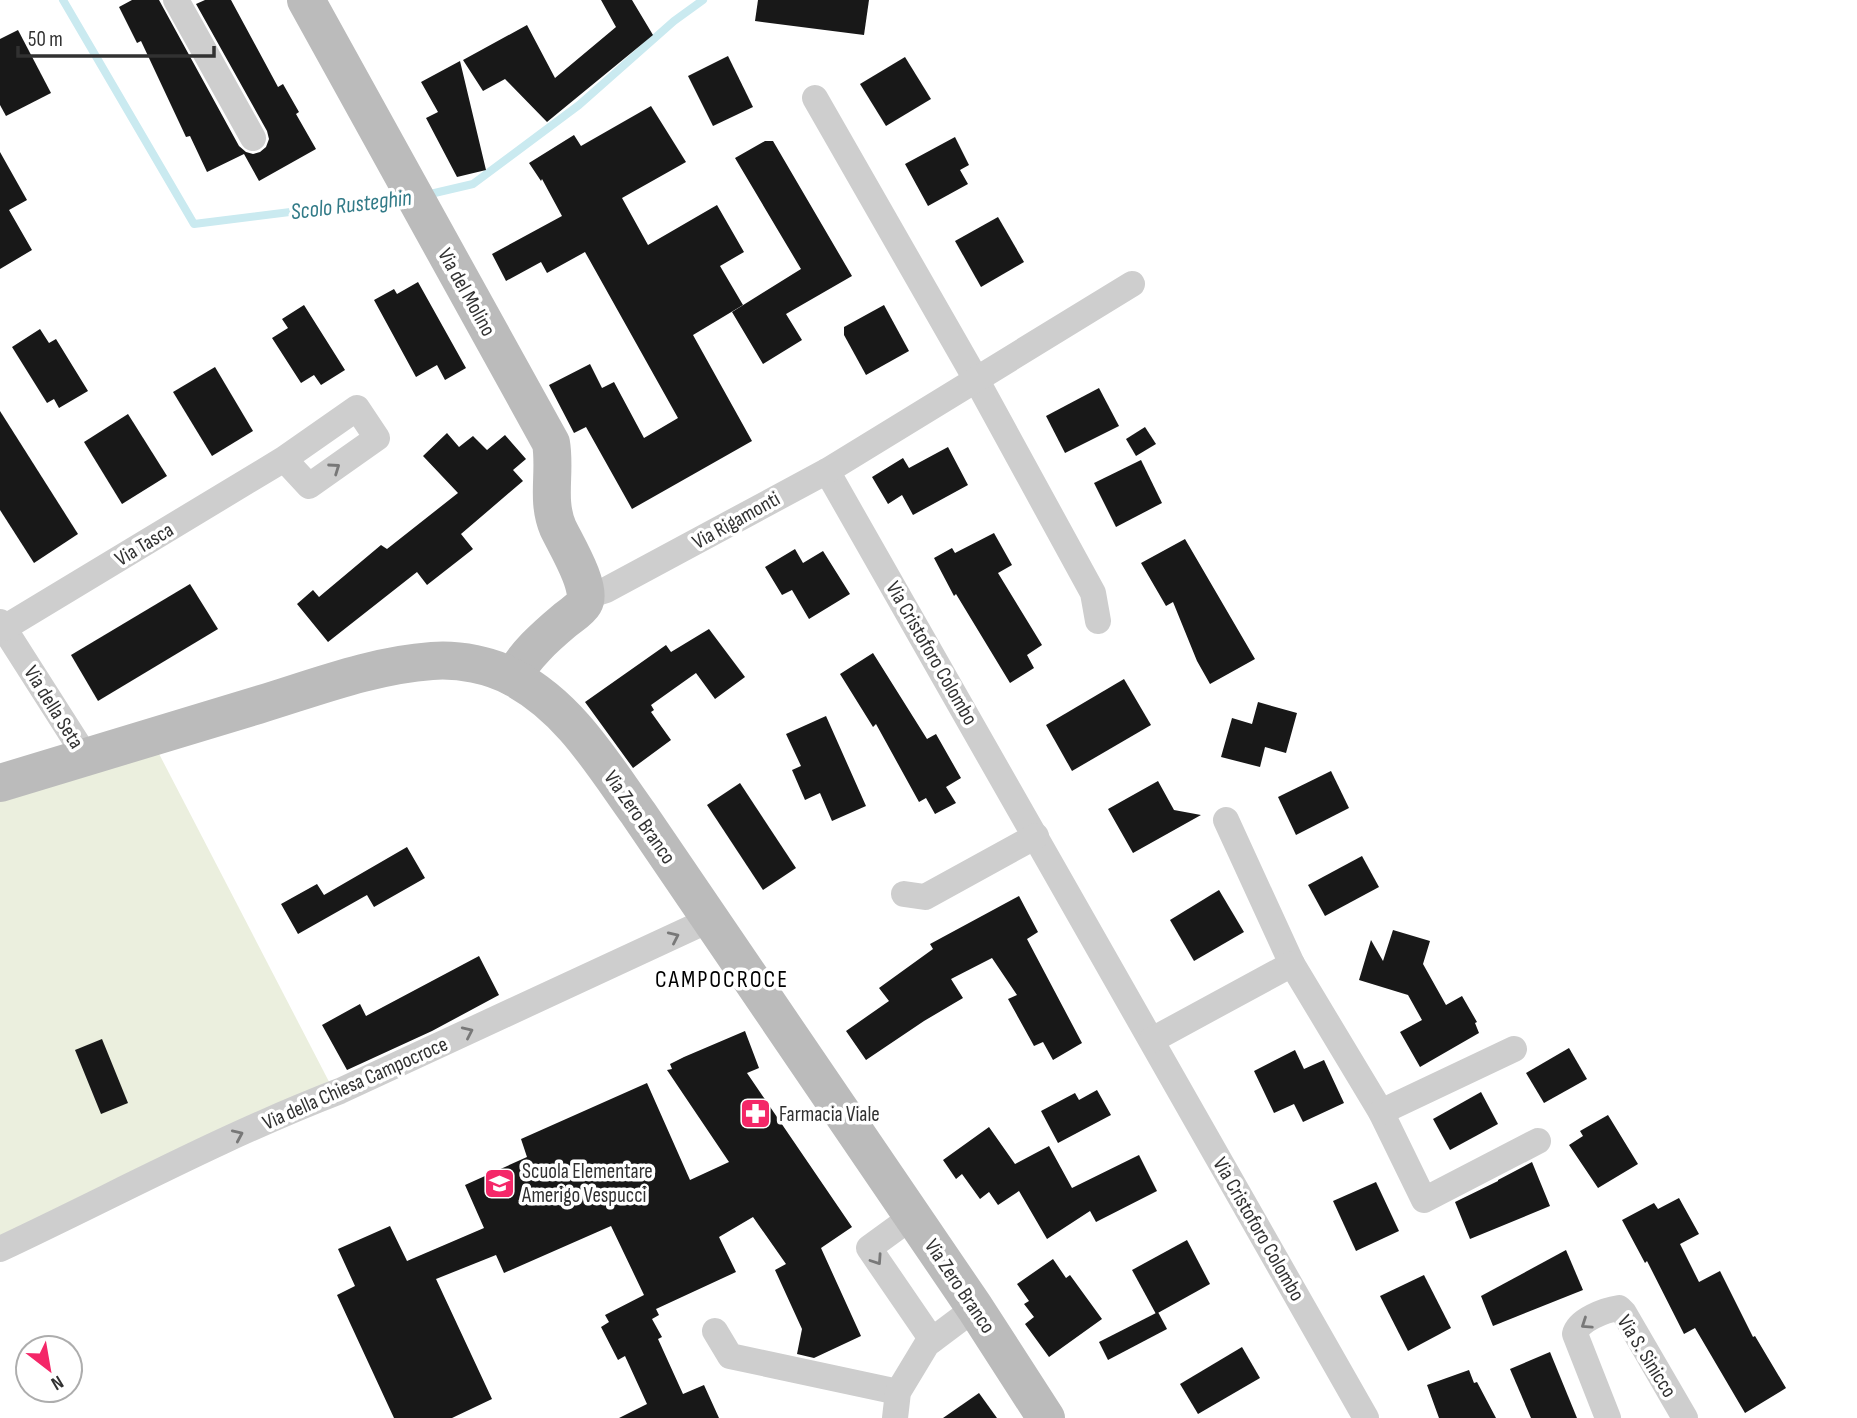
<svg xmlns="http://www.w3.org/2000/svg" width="1857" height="1418" font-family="'Sofia Sans Condensed',sans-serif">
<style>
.green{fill:#ebefde}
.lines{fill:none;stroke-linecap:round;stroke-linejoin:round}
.stream{stroke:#caeaf0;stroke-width:8}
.building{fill:#181818}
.street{stroke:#cecece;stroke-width:26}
.secondary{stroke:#bbb;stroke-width:38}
.oneway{stroke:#787878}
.labels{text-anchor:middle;stroke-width:7;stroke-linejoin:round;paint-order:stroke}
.street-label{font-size:21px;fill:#313131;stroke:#fff}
.poi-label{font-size:21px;fill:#313131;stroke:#fff;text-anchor:start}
.water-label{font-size:23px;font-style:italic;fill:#317a87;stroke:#fff}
.quarter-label{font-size:24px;letter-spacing:2px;fill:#000;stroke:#fff}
</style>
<rect width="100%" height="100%" fill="#fff"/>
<!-- green -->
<polygon class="green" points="156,748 338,1099 0,1259 0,796"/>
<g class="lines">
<!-- stream -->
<g class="stream">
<polyline points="63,0 194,224 402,198"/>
<polyline points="426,195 473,184 579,105 674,21 703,0"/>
</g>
</g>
<!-- building -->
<g class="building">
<polygon points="132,0 159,0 239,146 246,152 253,154 260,152 266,147 269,139 267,131 196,4 205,0 231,0 278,87 283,84 299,112 296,114 316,149 259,181 244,154 207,172 190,136 186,137 141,41 137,43 119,7"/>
<polygon points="601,0 632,0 653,35 547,122 505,79 483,91 463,60 527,25 555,78 616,27"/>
<polygon points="758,0 869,0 864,35 755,21"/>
<polygon points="18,30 51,93 6,116 0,105 0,39"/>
<polygon points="728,56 753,107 713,126 688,76"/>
<polygon points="905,57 931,99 886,126 860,84"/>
<polygon points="460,61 486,170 457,177 426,118 438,112 421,82"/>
<polygon points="651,106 686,162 622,198 648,245 717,205 744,252 720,266 743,305 693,335 752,441 632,509 586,427 574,433 549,385 590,364 602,388 614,382 644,438 678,418 585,252 547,273 541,262 506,281 492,254 562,216 542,179 541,181 529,163 574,135 581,146"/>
<polygon points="955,137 969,165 960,170 968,184 928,206 905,164"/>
<polygon points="765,141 773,141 852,276 786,314 802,340 763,364 732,312 801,269 735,158"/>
<polygon points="0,152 27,200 9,210 32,250 0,269"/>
<polygon points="998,217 1024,262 981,287 955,241"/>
<polygon points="418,282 466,368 445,380 437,365 416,377 374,300 394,289 397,294"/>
<polygon points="304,305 345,370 321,385 314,375 301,383 272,338 288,328 282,319"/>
<polygon points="884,305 909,351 866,375 844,335 844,327"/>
<polygon points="40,329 49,343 56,339 88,391 59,408 54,399 47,403 12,347"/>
<polygon points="215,367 253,431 212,456 173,392"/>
<polygon points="1099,388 1119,426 1065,453 1046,416"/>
<polygon points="0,411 78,534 34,563 0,510"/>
<polygon points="128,414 167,476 122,504 84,442"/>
<polygon points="1145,427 1156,444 1136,456 1126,439"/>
<polygon points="447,433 459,447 473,436 487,450 505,435 526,459 513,470 523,481 461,534 473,549 427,585 417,572 328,642 297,604 313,590 319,597 381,545 387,549 458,493 423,456"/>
<polygon points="948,447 968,485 913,515 902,495 888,504 872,477 903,458 909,468"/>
<polygon points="1141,460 1162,503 1116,527 1094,483"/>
<polygon points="994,533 1012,565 998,573 1042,645 1027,655 1034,668 1010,683 956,594 954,596 934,558 952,548 955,553"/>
<polygon points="1185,539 1255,659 1210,684 1197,661 1173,602 1166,606 1141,563"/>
<polygon points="795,549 803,563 823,551 850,594 809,619 792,590 782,595 765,567"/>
<polygon points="190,584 218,629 98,701 71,655"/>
<polygon points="709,629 745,677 715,699 696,673 651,705 654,710 651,712 671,740 633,768 585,702 666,645 671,652"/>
<polygon points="873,653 927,739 936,734 961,778 946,787 956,803 935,814 926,798 919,802 876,724 873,727 840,674"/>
<polygon points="1124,679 1151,725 1072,771 1046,725"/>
<polygon points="1258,702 1297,713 1286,753 1265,747 1260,767 1221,757 1232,718 1252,724"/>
<polygon points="826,716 866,806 832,821 820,793 805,800 792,770 801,766 786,734"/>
<polygon points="1331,771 1349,808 1296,835 1278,797"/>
<polygon points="1158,781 1174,810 1201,815 1133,853 1108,809"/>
<polygon points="740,783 796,868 763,890 707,805"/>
<polygon points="407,847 425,878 374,907 367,895 298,934 281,904 317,884 324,895"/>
<polygon points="1362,856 1379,887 1325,916 1308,885"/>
<polygon points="1219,890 1244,932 1194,961 1170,920"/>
<polygon points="1019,896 1038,932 1027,939 1082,1043 1053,1060 1043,1042 1034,1046 1008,999 1017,995 992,958 951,979 963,998 924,1021 866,1060 846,1031 889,1001 879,988 933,949 930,944"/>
<polygon points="1393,930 1430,941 1423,964 1446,1005 1462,996 1477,1022 1475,1023 1479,1033 1420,1067 1400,1032 1422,1020 1408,995 1359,980 1371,940 1383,961"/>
<polygon points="479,956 499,995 432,1031 347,1070 322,1025 360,1004 366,1016"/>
<polygon points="745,1031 759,1068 747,1073 852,1227 821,1248 861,1336 814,1358 797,1354 802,1329 775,1270 786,1264 753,1217 719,1237 736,1272 656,1309 659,1315 652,1319 662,1337 658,1339 683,1394 704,1385 719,1418 619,1418 647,1404 625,1356 618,1360 601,1327 609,1322 605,1315 644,1295 611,1226 504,1273 496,1255 436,1279 492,1399 452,1418 394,1418 337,1295 355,1286 338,1249 390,1226 407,1261 484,1228 465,1185 527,1157 521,1139 647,1083 690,1180 729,1162 667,1070 672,1069 670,1064 684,1057"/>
<polygon points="102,1039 128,1103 101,1114 75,1050"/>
<polygon points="1569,1048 1587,1079 1544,1103 1526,1073"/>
<polygon points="1295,1050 1304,1069 1324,1060 1344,1103 1303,1122 1294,1104 1274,1113 1254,1071"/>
<polygon points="1097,1090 1111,1115 1058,1143 1041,1111 1075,1093 1079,1100"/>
<polygon points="1481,1092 1498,1124 1450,1150 1433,1119"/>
<polygon points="1608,1115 1638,1164 1598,1188 1569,1145 1583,1136 1580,1131"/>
<polygon points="989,1127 1015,1164 1049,1146 1072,1188 1139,1155 1157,1191 1096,1222 1090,1211 1047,1239 1019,1191 998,1205 989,1192 980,1199 962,1174 956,1179 943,1160"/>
<polygon points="1532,1162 1550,1206 1470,1239 1455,1202 1498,1181 1498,1180"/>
<polygon points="1376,1182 1399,1231 1356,1251 1333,1201"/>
<polygon points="1679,1198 1699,1234 1680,1244 1699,1282 1720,1271 1753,1337 1755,1336 1786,1388 1745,1413 1695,1328 1684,1334 1647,1261 1645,1263 1622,1220 1654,1203 1658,1209"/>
<polygon points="1187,1240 1210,1284 1156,1314 1132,1270"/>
<polygon points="1566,1250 1583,1290 1493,1326 1481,1296"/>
<polygon points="1053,1259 1066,1278 1070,1275 1102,1319 1049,1357 1025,1324 1034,1317 1024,1304 1029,1301 1017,1284"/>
<polygon points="1424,1275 1451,1328 1408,1351 1380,1296"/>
<polygon points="1158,1312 1167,1329 1108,1360 1099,1342"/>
<polygon points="1242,1347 1260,1378 1198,1414 1180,1384"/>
<polygon points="1550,1352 1577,1418 1531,1418 1510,1369"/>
<polygon points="1469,1370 1474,1383 1477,1382 1496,1418 1439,1418 1427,1385"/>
<polygon points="979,1393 997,1418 943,1418"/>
</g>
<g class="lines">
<!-- street -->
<g class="street">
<polyline points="176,0 253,138"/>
<polyline points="815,98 977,381 1093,593 1098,621"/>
<polyline points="827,471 1366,1418"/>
<polyline points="587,596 606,590 827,471 1132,284"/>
<polyline points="0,622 86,757"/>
<polyline points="4,628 284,459 357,408 377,438 309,486 284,459"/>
<polyline points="1226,820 1292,964"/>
<polyline points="904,894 925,897 1036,836"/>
<polyline points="1152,1040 1292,964 1381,1112 1424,1200 1538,1141"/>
<polyline points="1381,1112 1514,1049"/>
<polyline points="913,1216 869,1248 932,1340"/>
<path d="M0,1249C113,1196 223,1136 340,1091L711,919"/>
<polyline points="715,1331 730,1356 898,1392"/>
<polyline points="895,1418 898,1392 927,1344 975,1308"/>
<path d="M1608,1418L1575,1334C1578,1320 1605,1310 1619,1308L1624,1313L1685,1418"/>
</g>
<!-- secondary -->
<g class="secondary">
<path d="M306,0L551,443C556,472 546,500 558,528C565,543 593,589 584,603C580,610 570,616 564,621C545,637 525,655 513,677"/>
<path d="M0,783C86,757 172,731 258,705C314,688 373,665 432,661C459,659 491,665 514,678C570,708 602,763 638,813L975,1308L1046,1418"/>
</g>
</g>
<!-- one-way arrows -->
<defs><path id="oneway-chevron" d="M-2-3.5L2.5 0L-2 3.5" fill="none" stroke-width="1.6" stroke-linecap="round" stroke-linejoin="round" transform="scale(1.75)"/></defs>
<g class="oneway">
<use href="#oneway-chevron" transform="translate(335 468) rotate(-35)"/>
<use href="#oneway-chevron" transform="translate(674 937) rotate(-25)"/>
<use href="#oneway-chevron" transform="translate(468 1032) rotate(-25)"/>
<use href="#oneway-chevron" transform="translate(238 1135) rotate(-24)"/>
<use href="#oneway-chevron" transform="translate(877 1260) rotate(56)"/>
<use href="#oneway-chevron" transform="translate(1586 1324) rotate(146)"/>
</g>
<!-- icons -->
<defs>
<symbol id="pharmacy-square" viewBox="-11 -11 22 22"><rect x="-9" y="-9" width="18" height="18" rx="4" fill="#f42768" stroke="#fff"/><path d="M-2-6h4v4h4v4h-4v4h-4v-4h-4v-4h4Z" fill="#fff"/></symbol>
<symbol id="school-square" viewBox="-11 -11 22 22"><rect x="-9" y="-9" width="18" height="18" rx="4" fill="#f42768" stroke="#fff"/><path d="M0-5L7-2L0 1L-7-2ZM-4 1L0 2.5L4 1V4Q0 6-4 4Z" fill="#fff"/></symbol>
</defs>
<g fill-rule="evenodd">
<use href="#pharmacy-square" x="738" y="1096" width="35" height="35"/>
<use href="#school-square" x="482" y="1166" width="35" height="35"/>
</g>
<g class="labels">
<!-- street labels -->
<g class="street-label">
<text transform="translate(467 292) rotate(61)" y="7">Via del Molino</text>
<text transform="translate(736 520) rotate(-29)" y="7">Via Rigamonti</text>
<text transform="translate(144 544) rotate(-31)" y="7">Via Tasca</text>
<text transform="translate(932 653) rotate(60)" y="7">Via Cristoforo Colombo</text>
<text transform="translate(54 707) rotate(58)" y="7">Via della Seta</text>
<text transform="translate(640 817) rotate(55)" y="7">Via Zero Branco</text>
<text transform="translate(355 1083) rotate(-24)" y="7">Via della Chiesa Campocroce</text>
<text transform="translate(1259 1229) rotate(60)" y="7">Via Cristoforo Colombo</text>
<text transform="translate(960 1286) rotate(56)" y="7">Via Zero Branco</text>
<text transform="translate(1647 1356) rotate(58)" y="7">Via S. Sinicco</text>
</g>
<!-- poi labels -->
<g class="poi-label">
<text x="779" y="1121">Farmacia Viale</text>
<text x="522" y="1178">Scuola Elementare<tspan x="522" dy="24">Amerigo Vespucci</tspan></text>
</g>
<!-- water labels -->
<g class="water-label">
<text transform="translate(351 204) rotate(-7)" y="8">Scolo Rusteghin</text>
</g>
<!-- quarter labels -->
<g class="quarter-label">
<text x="722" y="987">CAMPOCROCE</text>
</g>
</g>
<!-- north arrow -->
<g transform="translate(49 1369) rotate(149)"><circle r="33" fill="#ffffff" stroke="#adadad" stroke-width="2"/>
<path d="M0-5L12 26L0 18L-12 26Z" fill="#f42768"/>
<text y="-10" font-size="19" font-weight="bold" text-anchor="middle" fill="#313131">N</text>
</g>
<!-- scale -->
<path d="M18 46v10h196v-10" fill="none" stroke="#313131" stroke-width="3.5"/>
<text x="28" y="46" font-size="21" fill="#313131" stroke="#ffffff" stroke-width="5" paint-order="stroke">50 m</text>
</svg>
